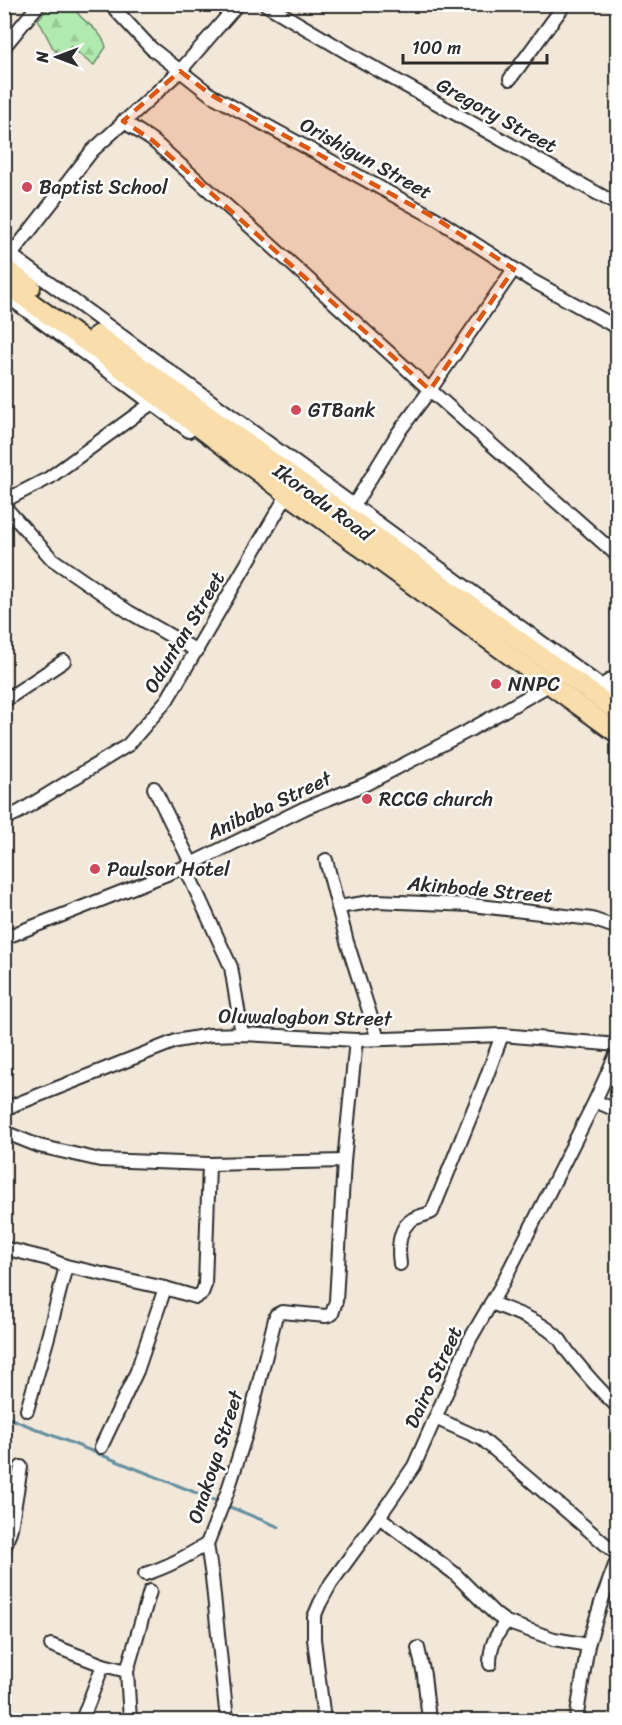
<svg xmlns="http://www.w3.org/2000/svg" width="622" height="1725" font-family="Sriracha,sans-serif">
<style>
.forest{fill:url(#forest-firs);stroke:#6e8a6c;stroke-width:1.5}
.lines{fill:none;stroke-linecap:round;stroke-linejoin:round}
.stream{stroke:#658fa0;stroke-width:3}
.minor-casing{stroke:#2b2b2b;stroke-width:16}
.highway-casing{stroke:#2b2b2b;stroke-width:22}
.minor{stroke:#fff;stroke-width:12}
.highway{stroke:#f9deab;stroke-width:18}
.marked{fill:#df570e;fill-opacity:0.2;stroke:#df570e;stroke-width:4.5;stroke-dasharray:12 8;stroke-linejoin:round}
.poi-dot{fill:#d1495b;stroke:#fff;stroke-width:2}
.labels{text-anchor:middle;stroke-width:5;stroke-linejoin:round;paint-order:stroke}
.street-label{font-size:20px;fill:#2b2b2b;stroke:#fff}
.poi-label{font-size:20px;fill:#2b2b2b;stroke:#fff;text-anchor:start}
</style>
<defs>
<pattern id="forest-firs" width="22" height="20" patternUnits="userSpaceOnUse" patternTransform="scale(1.5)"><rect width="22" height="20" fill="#b0eaae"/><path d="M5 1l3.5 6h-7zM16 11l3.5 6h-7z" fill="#98c996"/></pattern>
</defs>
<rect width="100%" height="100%" fill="#f1e8da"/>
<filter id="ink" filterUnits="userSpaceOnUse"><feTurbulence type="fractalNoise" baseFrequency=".0167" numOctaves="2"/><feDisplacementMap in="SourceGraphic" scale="12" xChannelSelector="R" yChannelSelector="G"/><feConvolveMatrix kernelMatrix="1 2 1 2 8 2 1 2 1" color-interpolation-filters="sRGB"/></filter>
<g filter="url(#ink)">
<!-- forest -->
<path class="forest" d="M52,5H73C79,22 101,27 106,47L94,65C84,60 79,53 71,46L66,52L58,54L53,48L38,19Z"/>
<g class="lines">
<!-- stream -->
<g class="stream">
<polyline points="4,1416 219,1502"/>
<polyline points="230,1507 279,1527"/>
</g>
<defs>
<g id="minor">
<polyline points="110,4 151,48 211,95 435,218 531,280 618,328"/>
<polyline points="265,4 360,60 618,205"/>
<polyline points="4,47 39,4"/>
<polyline points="510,79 565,4"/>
<polyline points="123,121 152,140 262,237 430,390 618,556"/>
<polyline points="4,250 618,698"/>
<polyline points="11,255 92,151 180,71 238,4"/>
<polyline points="8,297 189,431"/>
<polyline points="4,501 49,478 152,403"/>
<polyline points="354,505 398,433 430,390 514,269"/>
<polyline points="4,506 52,559 129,612 197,651"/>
<polyline points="601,686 618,675"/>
<polyline points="4,701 64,661"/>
<polyline points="154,788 191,863"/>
<polyline points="4,819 19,812 128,745 167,700 283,502"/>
<polyline points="326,860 347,942 378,1039"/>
<polyline points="185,867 231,967 242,1034"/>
<polyline points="338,907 377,901 471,905 592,919 618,928"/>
<polyline points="4,938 185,867 305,808 366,784 468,731 542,689"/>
<polyline points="595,1101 618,1111"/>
<polyline points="4,1109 176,1041 210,1035 242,1034 356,1040 502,1035 618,1045"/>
<polyline points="4,1132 39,1146 100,1160 209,1164 344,1161"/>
<polyline points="4,1248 48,1259 66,1266 165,1288 196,1297 202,1293 205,1285 209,1164"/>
<path d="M400,1264C398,1249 398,1228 413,1219C419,1216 426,1215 432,1212L483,1086L502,1035"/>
<path d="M491,1303C514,1312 543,1321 560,1340C563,1344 565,1348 568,1352C583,1371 599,1390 618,1407"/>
<polyline points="27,1410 48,1337 66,1266"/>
<polyline points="435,1418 482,1439 618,1555"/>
<polyline points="101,1447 137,1371 165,1288"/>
<polyline points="379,1517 454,1573 495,1614 506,1622 554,1639 588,1645"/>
<polyline points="4,1550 11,1528 21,1467"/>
<path d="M145,1574C168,1567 187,1556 207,1544"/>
<polyline points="51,1645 103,1665"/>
<polyline points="418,1648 424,1675 429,1720"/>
<path d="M490,1664C490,1646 495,1636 506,1622"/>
<polyline points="82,1720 103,1665 127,1671"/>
<polyline points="130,1720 127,1671 150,1591"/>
<polyline points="227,1720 212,1577 207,1544 227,1493 246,1434 276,1315 282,1312 326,1316 332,1314 336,1301 344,1161 356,1040"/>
<polyline points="324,1720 314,1639 314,1617 320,1603 331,1583 379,1517 414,1466 470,1339 501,1286 547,1196 595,1101 618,1050"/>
<polyline points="576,1720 588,1645 602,1600 618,1557"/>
</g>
<g id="highway">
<polyline points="4,268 31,287"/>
<polyline points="4,283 101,353 278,487 618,734"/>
<polyline points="97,335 618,712"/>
</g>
</defs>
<!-- minor casing -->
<use href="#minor" class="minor-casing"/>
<!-- highway casing -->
<use href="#highway" class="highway-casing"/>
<!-- minor -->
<use href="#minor" class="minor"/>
<!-- highway -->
<use href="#highway" class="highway"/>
</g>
</g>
<!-- marked area -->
<path class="marked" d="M180,71L211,95L435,218L514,269L430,390L152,140L123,121Z"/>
<!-- markers -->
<g class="poi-dot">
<circle cx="27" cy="187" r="6"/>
<circle cx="296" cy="410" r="6"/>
<circle cx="496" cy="684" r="6"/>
<circle cx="367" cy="799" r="6"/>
<circle cx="95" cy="869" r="6"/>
</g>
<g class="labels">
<!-- street labels -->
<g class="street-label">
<text transform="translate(497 115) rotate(29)" y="7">Gregory Street</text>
<text transform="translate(366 158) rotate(29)" y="7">Orishigun Street</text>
<text transform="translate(323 502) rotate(36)" y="7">Ikorodu Road</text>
<text transform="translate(184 632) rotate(-59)" y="7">Oduntan Street</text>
<text transform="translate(269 805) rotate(-25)" y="7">Anibaba Street</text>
<text transform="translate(480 889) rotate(5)" y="7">Akinbode Street</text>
<text transform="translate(305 1017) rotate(1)" y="7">Oluwalogbon Street</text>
<text transform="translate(433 1377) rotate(-65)" y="7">Dairo Street</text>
<text transform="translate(215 1457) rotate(-72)" y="7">Onakoya Street</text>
</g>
<!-- poi labels -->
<g class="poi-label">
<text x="39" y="194">Baptist School</text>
<text x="308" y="417">GTBank</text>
<text x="508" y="691">NNPC</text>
<text x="379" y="806">RCCG church</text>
<text x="107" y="876">Paulson Hotel</text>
</g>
</g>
<!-- margin -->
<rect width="622" height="1725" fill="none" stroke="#fff" stroke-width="24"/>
<rect x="12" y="12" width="598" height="1701" fill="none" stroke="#2b2b2b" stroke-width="2" filter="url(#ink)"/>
<!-- north arrow -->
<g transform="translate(57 57) rotate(270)" stroke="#ffffff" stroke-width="4.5" paint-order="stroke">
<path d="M0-4.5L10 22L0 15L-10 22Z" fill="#2b2b2b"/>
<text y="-9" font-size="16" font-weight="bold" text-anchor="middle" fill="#2b2b2b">N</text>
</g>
<!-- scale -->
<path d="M403 54v9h144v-9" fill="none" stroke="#2b2b2b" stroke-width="3"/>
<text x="412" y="54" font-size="18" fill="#2b2b2b" stroke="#ffffff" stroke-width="4.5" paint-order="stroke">100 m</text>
</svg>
